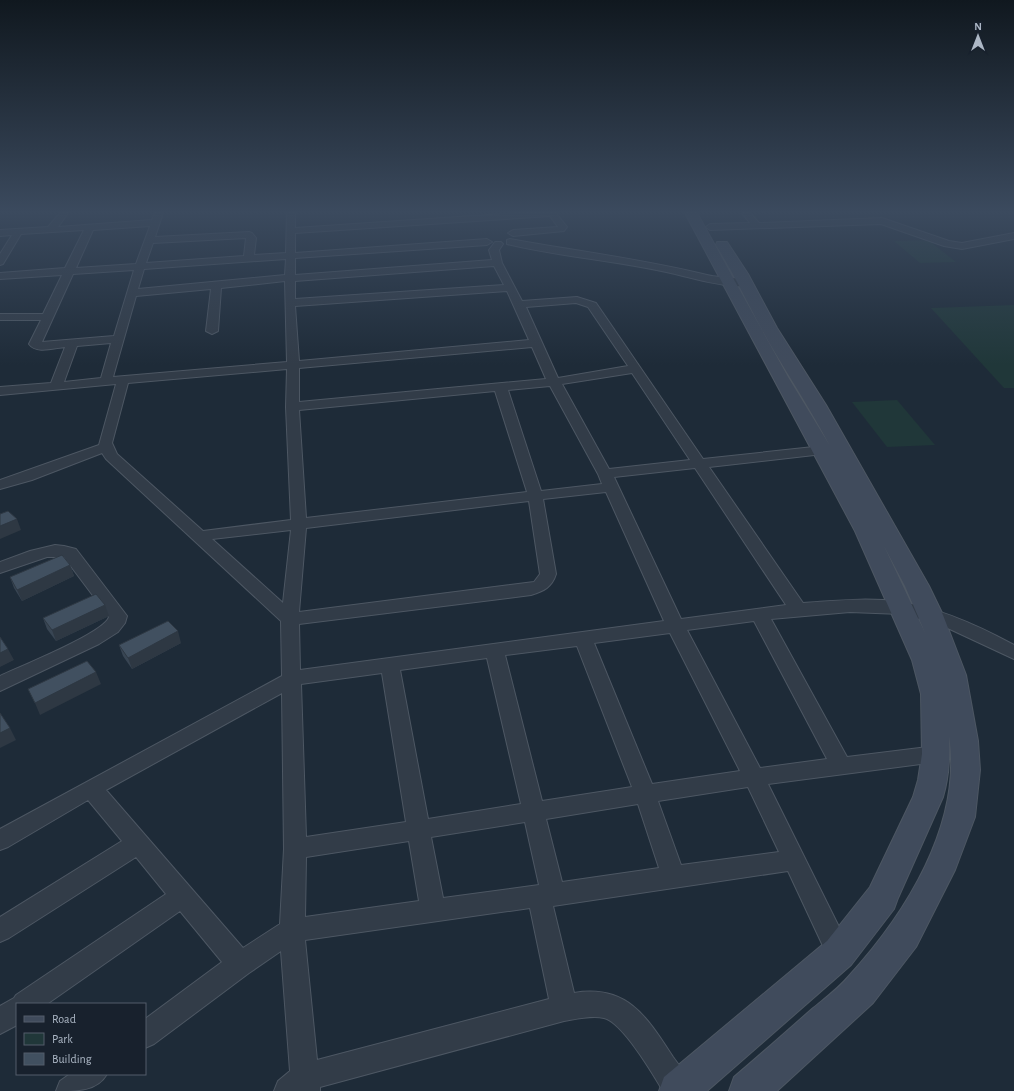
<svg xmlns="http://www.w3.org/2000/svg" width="1014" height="1091" font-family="'Alegreya Sans',sans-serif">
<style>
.green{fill:#203739}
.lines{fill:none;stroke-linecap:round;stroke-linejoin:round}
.minor-casing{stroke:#4d5763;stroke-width:2}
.secondary-casing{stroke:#4d5763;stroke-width:2}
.minor{fill:#323c48;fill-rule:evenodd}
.secondary{fill:#404b5c;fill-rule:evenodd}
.wall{fill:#384553}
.shaded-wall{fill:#2e3843}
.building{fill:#415060;stroke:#2e3843}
</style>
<rect width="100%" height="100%" fill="#1e2b38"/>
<!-- green -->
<g class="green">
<polygon points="928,240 956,262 920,263 894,241"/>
<polygon points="1014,305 1014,388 1004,388 931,308"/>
<polygon points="897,400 935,445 887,447 852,402"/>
</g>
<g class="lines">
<defs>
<g id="minor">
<path d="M60,213H68L58,227L152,220L155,213H163L155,237L249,232L252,233L256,238L254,255L286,253L287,213H295V228L517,213H556L567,227L564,231L513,236L508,233L513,230L558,227L550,216L295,233V253L487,239L492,242L487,245L295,258V275L492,260L489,250L495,242H501L503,244L499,250L502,263L522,301L577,297L596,303L703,459L823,446L828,447L830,450L828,453L823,454L709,467L803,603C835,601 868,597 900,602C940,608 979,626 1014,645V659L939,624L901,614L850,612L771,619L847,757L936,746L943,748L946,754L943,760L936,762L768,784L848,945L851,953L848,961L839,965L830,961L788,871L553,906L574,993C627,984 647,1017 673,1057C680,1067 691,1079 693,1091H663C653,1074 622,1022 604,1018C591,1015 576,1019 564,1021L320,1087V1091H274L278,1081L290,1071L281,951L249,973L154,1044L145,1048V1019L222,962L180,911L47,1004H17V1025L0,1034V1006L14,998L16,995L166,894L136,857L9,938L0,942V917L122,841L88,800L8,847L0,850V829L282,676L281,621L106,459L102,453L32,480L0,489V480L99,445L116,384L0,395V387L51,383L65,347C54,348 36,354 29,344L41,320H0V314H43L62,275L0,279V273L65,268L84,230L21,234L3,264L0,265V254L12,235L0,236V230L48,227ZM150,226L136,264L76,268L93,230ZM246,238L244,256L146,263L153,243ZM286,259L285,275L138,289L144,269ZM494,266L504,285L295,299V281ZM134,270L114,336L42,342L73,274ZM285,281L287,362L113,377L136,296L211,289L206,331L212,334L218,331L221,288ZM507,291L529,340L299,361L295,306ZM576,303L588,307L628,366L558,378L526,307ZM111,343L101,378L64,382L77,346ZM532,347L546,379L299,402V368ZM287,369L286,407L291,520L203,531L117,454L112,443L128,383ZM632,373L690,460L609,469L562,384ZM550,386L598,474L602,484L541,491L508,390ZM495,391L527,492L306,518L299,410ZM695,468L786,605L681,619L614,477ZM606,492L664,621L300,670L299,624L531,595C544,591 552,587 556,574L543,499ZM529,501L540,574L534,582L299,612L306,528ZM291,530L283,603L212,539ZM754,621L827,759L760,768L687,630ZM670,633L740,771L652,784L594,643ZM577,646L632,787L542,801L505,655ZM487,658L521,804L428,819L400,670ZM382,673L406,822L306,837L301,684ZM282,693L284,849L280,924L243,948L106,790ZM748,787L779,852L681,865L658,801ZM638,804L659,868L562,882L546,819ZM525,822L539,885L443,898L431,837ZM409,841L419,901L305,917L306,857ZM530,908L549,999L317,1060L305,940Z"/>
<polygon points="742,213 750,213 759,223 882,218 949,241 962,243 1014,233 1014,239 962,249 944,246 881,224 710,230 706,227 710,224 750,223"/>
<path d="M510,239C576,251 642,259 707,275C717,278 746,277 751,283C744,292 695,279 683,276C625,261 565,258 507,244V240Z"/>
<path d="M55,545L64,546L76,549L124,612L127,616L125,623L118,632L99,644L0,691V676C19,667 104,633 109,617L64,557H47L0,573V562L30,551Z"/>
<path d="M70,1074H107C97,1091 78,1091 56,1091L60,1081Z"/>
</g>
<path id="secondary" d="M685,213H697L788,377L830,446C809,406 783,368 761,328C746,300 733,272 716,245L717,242H727L748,274L777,328L826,405L929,586L943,615L966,675L978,741L980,770L975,817L955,870L916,947L873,1003L777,1091H729L734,1077C760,1055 786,1032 812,1009C824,999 838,989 848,977C905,915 963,824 949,736C950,757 949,777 943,797L898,898L894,909L851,965L707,1091H659L664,1077L827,941L870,887L913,797L918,780L922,754L921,694L912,660L855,531ZM884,546L905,586L926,635Z"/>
</defs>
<!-- minor casing -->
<use href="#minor" class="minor-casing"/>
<!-- secondary casing -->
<use href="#secondary" class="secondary-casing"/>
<!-- minor -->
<use href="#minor" class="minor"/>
<!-- secondary -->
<use href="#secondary" class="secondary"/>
</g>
<!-- wall -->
<g class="wall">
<polygon points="70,565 74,576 22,601 14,588 10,577"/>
<polygon points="109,616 56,641 47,629 43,618"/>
<polygon points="181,643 132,669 123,656 119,645"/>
</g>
<!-- shaded-wall -->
<g class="shaded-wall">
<polygon points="17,519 21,530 0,539 0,526"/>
<polygon points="70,565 74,576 22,601 17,590"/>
<polygon points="105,605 109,616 56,641 52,630"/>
<polygon points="178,631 181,643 132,669 128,658"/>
<polygon points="8,649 14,660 0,667 0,653"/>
<polygon points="96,672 101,684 40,715 35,703"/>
<polygon points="10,728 16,740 0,748 0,733"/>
</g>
<!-- building -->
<g class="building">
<polygon points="8,511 17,519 0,526 0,514"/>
<polygon points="62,555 70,565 17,590 10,577"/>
<polygon points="96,594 105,605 52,630 43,618"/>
<polygon points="168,621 178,631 128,658 119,645"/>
<polygon points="0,637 8,649 0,653"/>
<polygon points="87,661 96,672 35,703 28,689"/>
<polygon points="0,713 10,728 0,733"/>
</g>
<!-- sky -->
<linearGradient id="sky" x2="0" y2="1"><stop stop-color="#10181f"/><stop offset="0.58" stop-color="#3b4a5e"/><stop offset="1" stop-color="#3b4a5e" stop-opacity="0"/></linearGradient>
<rect width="1014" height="365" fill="url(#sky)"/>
<!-- legend -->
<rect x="16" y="1003" width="130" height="72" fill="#18212d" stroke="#535d6a"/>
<rect x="24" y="1016" width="20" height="6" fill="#404b5c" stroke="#535d6a"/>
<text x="52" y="1023" font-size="12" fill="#acb7c5">Road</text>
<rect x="24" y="1033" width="20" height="12" fill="#203739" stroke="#535d6a"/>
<text x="52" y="1043" font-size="12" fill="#acb7c5">Park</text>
<rect x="24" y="1053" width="20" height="12" fill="#415060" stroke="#535d6a"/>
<text x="52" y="1063" font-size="12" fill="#acb7c5">Building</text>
<!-- north arrow -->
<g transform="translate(978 36)" stroke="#18212d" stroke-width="3" paint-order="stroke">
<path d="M0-3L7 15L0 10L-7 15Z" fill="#acb7c5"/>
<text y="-6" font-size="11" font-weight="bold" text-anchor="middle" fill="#acb7c5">N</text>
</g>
</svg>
